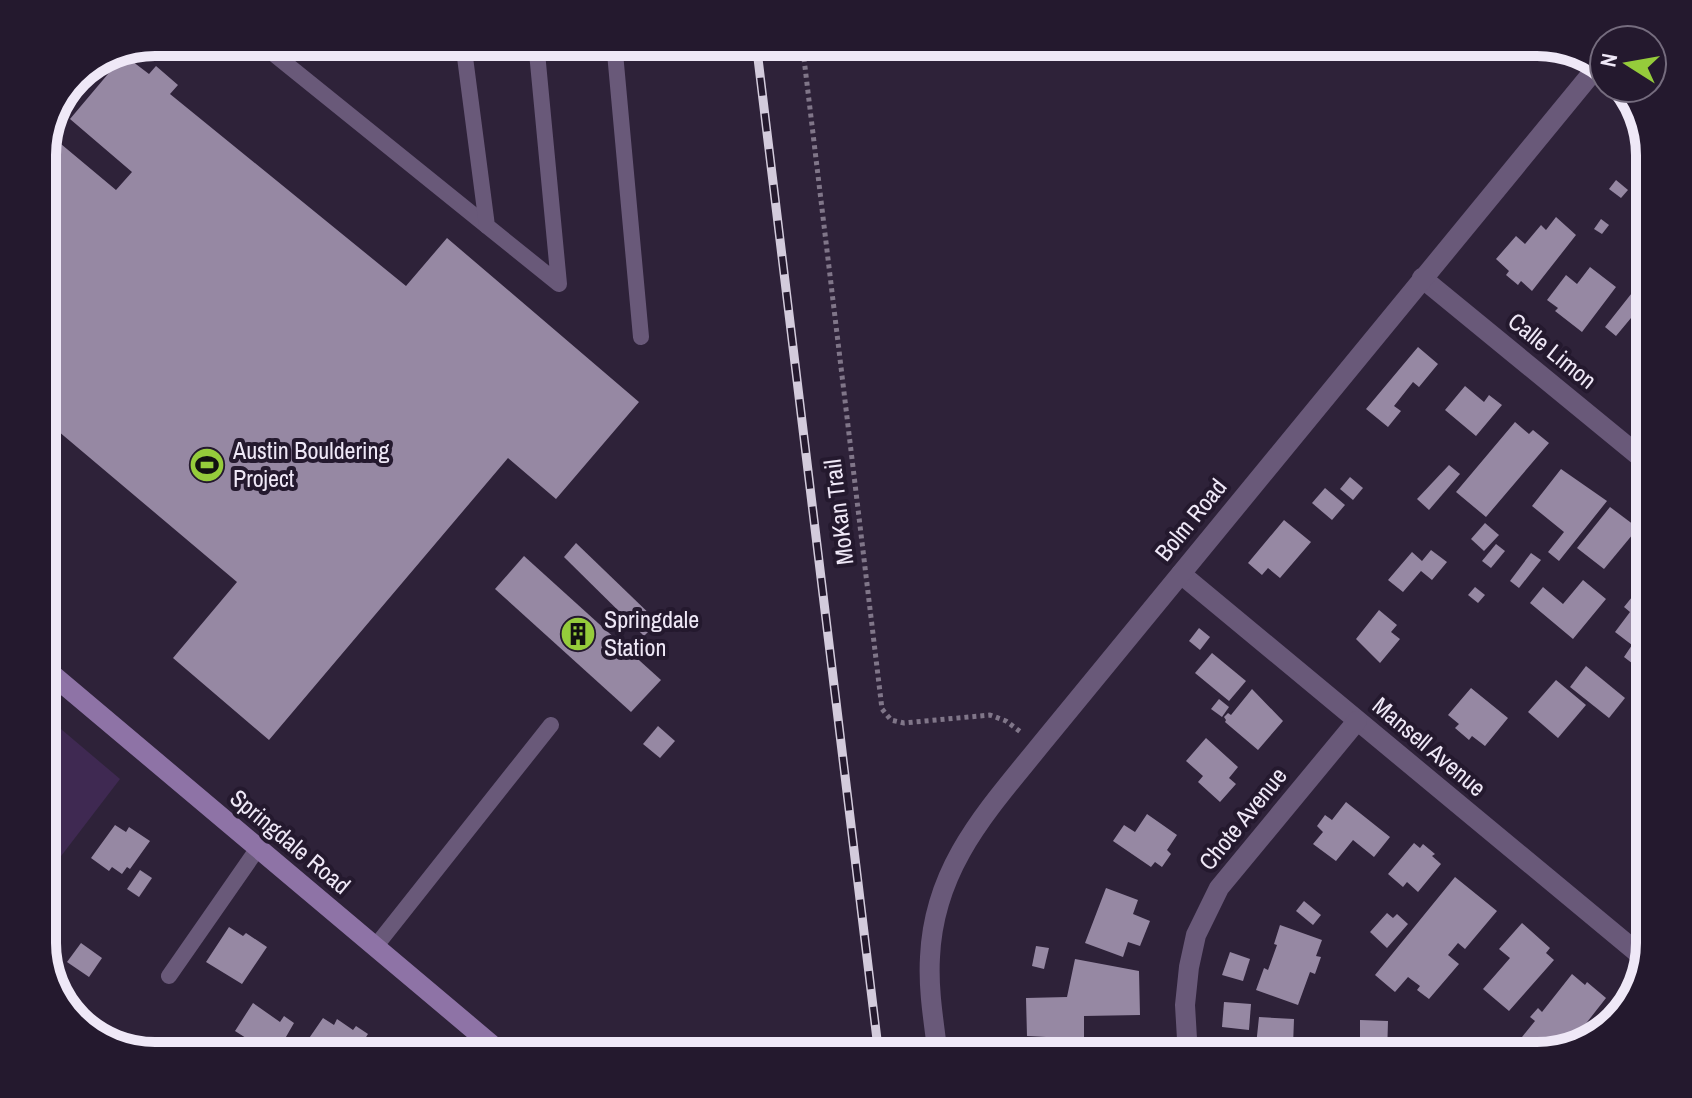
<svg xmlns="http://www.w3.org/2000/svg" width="1692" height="1098" font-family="'Archivo Narrow',sans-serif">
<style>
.green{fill:#3f2952}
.building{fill:#9688a3}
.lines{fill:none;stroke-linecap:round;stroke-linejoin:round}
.path{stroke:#807689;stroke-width:5;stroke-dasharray:4 4;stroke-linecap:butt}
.service{stroke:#695979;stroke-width:16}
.minor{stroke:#695979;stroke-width:20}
.tertiary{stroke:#695979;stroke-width:20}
.secondary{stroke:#8e73a6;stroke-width:20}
.rail-casing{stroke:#d3cbdc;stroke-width:9}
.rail{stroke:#24192e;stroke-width:6;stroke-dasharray:18;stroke-linecap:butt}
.labels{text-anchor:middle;stroke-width:8;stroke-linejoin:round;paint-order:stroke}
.street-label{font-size:24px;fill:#efe8f7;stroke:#24192e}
.poi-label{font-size:24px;fill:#efe8f7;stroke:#24192e;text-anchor:start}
.rim{fill:none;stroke:#efe8f7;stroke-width:10}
</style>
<rect width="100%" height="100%" fill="#2e2239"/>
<!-- green -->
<polygon class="green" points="42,713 120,779 42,881"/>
<!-- building -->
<g class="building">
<polygon points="124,55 149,74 156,66 178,85 170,94 406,286 447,238 639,402 556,499 508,458 269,740 173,658 237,582 45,420 42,423 42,148 49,134 116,190 132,172 70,119"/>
<polygon points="1616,180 1628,190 1621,198 1609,189"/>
<polygon points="1556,217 1576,235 1532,291 1521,281 1518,285 1506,275 1509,271 1496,259 1516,236 1525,244 1541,225 1546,230"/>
<polygon points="1601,219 1609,225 1602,234 1594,229"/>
<polygon points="1590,267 1616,287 1582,332 1555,311 1558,308 1547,300 1566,275 1577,284"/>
<polygon points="1639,284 1650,292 1650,333 1631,318 1616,336 1605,327"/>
<polygon points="1418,347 1438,364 1419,387 1413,382 1394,406 1401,411 1388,427 1366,409"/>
<polygon points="1465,386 1484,402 1489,395 1502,405 1476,436 1445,410"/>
<polygon points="1515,422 1529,434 1533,430 1549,443 1486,517 1456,492"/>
<polygon points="1449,465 1460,474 1429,510 1417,499"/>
<polygon points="1561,469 1607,501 1559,561 1548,552 1564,532 1532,506"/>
<polygon points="1350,477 1363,488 1353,500 1340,489"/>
<polygon points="1325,488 1345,505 1332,520 1312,503"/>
<polygon points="1610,507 1638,528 1604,569 1577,548"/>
<polygon points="1284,520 1311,542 1280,578 1268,568 1262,575 1248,563"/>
<polygon points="1485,523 1499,535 1484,551 1471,539"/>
<polygon points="576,543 658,622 644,636 564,557"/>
<polygon points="1496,544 1505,551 1491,568 1482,561"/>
<polygon points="1431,550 1447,562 1432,580 1421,571 1403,592 1388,580 1412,552 1422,561"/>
<polygon points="1531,553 1541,560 1519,588 1510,581"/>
<polygon points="524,556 661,680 631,712 495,589"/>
<polygon points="1583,580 1606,599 1573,639 1530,603 1543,587 1563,604"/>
<polygon points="1475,587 1485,595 1478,603 1468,595"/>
<polygon points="1650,587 1650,677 1624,657 1632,645 1615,632 1630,612 1624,607 1636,592 1642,597"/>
<polygon points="1379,610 1397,625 1391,632 1400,639 1380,663 1356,639"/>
<polygon points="1199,628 1210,637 1200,650 1189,641"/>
<polygon points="1212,653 1246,681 1229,701 1195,673"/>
<polygon points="1586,666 1625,698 1609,718 1570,687"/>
<polygon points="1556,680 1586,705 1558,738 1528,712"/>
<polygon points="1471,688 1508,718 1485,746 1472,736 1469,740 1455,728 1459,724 1448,715"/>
<polygon points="1252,689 1283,721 1258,750 1225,722 1226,720 1224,717 1228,713 1231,715"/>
<polygon points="1219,699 1229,707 1222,717 1211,709"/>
<polygon points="658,726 675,741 660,758 643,744"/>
<polygon points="1206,738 1238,767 1229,778 1236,784 1220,802 1198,782 1203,776 1186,761"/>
<polygon points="1346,802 1390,837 1374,857 1353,840 1336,861 1313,844 1323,832 1317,826 1325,815 1332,820"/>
<polygon points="1147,814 1177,835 1167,850 1171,854 1162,867 1155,862 1151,867 1113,841 1124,825 1135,832"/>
<polygon points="115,825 126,832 129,827 150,841 130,869 127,867 122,874 112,867 109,871 91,858"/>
<polygon points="1414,843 1420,848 1423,844 1435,854 1432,856 1441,864 1418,892 1407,882 1403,887 1388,874"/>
<polygon points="140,870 152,878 139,897 127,889"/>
<polygon points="1455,877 1497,911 1465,949 1458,943 1448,955 1459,964 1429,999 1417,990 1420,986 1408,977 1395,992 1375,975"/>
<polygon points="1106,888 1138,900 1133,914 1150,921 1140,946 1128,942 1123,957 1085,943"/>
<polygon points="1304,901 1321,915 1313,925 1296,911"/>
<polygon points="1387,913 1393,918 1397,914 1408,924 1387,948 1370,932"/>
<polygon points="1522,923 1550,948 1546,953 1554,960 1509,1011 1483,989 1510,958 1499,949"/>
<polygon points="1280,925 1322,940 1316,956 1321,957 1315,974 1310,972 1298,1005 1256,990 1264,968 1268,970 1277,945 1274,944"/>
<polygon points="229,927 243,936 246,933 267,947 242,984 206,962"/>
<polygon points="81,943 102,958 89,977 67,962"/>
<polygon points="1036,946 1049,948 1044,969 1032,966"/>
<polygon points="1230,952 1250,959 1243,981 1222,975"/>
<polygon points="1075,959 1139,971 1140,1015 1084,1016 1084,1039 1027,1036 1026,998 1067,997"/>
<polygon points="1572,974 1585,985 1587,982 1606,998 1566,1049 1559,1050 1555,1047 1550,1053 1535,1056 1518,1042 1535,1021 1530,1017 1538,1008 1542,1012"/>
<polygon points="1224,1002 1251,1004 1249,1030 1222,1027"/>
<polygon points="253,1003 280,1022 284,1016 294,1023 275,1056 234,1056 246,1038 235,1031"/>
<polygon points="1259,1017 1294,1019 1293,1046 1310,1047 1310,1056 1255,1055"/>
<polygon points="323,1018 334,1025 337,1019 353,1030 356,1026 368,1034 354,1056 313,1056 314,1054 303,1047"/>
<polygon points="1360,1020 1388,1021 1387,1056 1367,1056 1368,1046 1360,1046"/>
<polygon points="1119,1042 1119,1056 1089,1056 1089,1043"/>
</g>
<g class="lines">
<!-- path -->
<g class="path">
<polyline points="802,42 882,709 891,720 904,723 990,715 1006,721 1022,733"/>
<polyline points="42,525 50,531"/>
</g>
<!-- service -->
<g class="service">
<polyline points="259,42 487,226"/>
<polyline points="463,42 487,226 559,284 536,42"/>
<polyline points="614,42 641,337"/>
<polyline points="375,947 551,725"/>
<polyline points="169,976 258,848"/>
</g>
<!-- minor -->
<g class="minor">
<polyline points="1422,278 1650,465"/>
<polyline points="1181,574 1645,959"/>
<polyline points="1188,1056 1185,1005 1189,967 1196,935 1219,888 1357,721"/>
</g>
<!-- tertiary -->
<path class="tertiary" d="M938,1056C934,1023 928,990 930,957C934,866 988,810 1042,743L1601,62"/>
<!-- secondary -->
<polyline class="secondary" points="42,666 505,1056"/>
<defs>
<polyline id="rail" points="756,42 879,1056"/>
</defs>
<!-- rail casing -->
<use href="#rail" class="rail-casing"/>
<!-- rail -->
<use href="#rail" class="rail"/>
</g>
<!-- icons -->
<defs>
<symbol id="stadium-disc" viewBox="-11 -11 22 22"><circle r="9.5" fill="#95cc3b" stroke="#24192e"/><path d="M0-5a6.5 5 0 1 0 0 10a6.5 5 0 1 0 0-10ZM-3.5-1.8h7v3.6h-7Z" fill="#111"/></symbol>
<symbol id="building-disc" viewBox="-11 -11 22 22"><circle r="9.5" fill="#95cc3b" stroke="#24192e"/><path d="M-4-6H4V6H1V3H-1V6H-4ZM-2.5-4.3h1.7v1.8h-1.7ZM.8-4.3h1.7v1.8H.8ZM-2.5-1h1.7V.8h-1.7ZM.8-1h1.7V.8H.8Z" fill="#111"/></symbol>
</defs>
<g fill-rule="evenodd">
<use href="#stadium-disc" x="187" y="445" width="40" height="40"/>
<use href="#building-disc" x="558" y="614" width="40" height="40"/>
</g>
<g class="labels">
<!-- street labels -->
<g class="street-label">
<text transform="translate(1552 351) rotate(39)" y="8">Calle Limon</text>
<text transform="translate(839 512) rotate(-97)" y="8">MoKan Trail</text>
<text transform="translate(1191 520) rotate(-51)" y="8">Bolm Road</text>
<text transform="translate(1429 747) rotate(40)" y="8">Mansell Avenue</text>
<text transform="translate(1243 819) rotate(-51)" y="8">Chote Avenue</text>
<text transform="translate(290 842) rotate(40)" y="8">Springdale Road</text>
</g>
<!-- poi labels -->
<g class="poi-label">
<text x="233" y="459">Austin Bouldering<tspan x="233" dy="28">Project</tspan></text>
<text x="604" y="628">Springdale<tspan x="604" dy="28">Station</tspan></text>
</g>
</g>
<!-- crop -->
<path d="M0 0H1692V1098H0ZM155 56H1537A99 99 0 0 1 1636 155V943A99 99 0 0 1 1537 1042H155A99 99 0 0 1 56 943V155A99 99 0 0 1 155 56Z" fill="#24192e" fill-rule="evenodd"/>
<path class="rim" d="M155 56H1537A99 99 0 0 1 1636 155V943A99 99 0 0 1 1537 1042H155A99 99 0 0 1 56 943V155A99 99 0 0 1 155 56Z"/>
<!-- north arrow -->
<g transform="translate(1628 64) rotate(281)"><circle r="38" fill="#24192e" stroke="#756c7e" stroke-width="2"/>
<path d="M0-6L14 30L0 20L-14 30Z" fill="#95cc3b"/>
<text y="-12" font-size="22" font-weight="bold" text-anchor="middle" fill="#efe8f7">N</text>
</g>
</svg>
